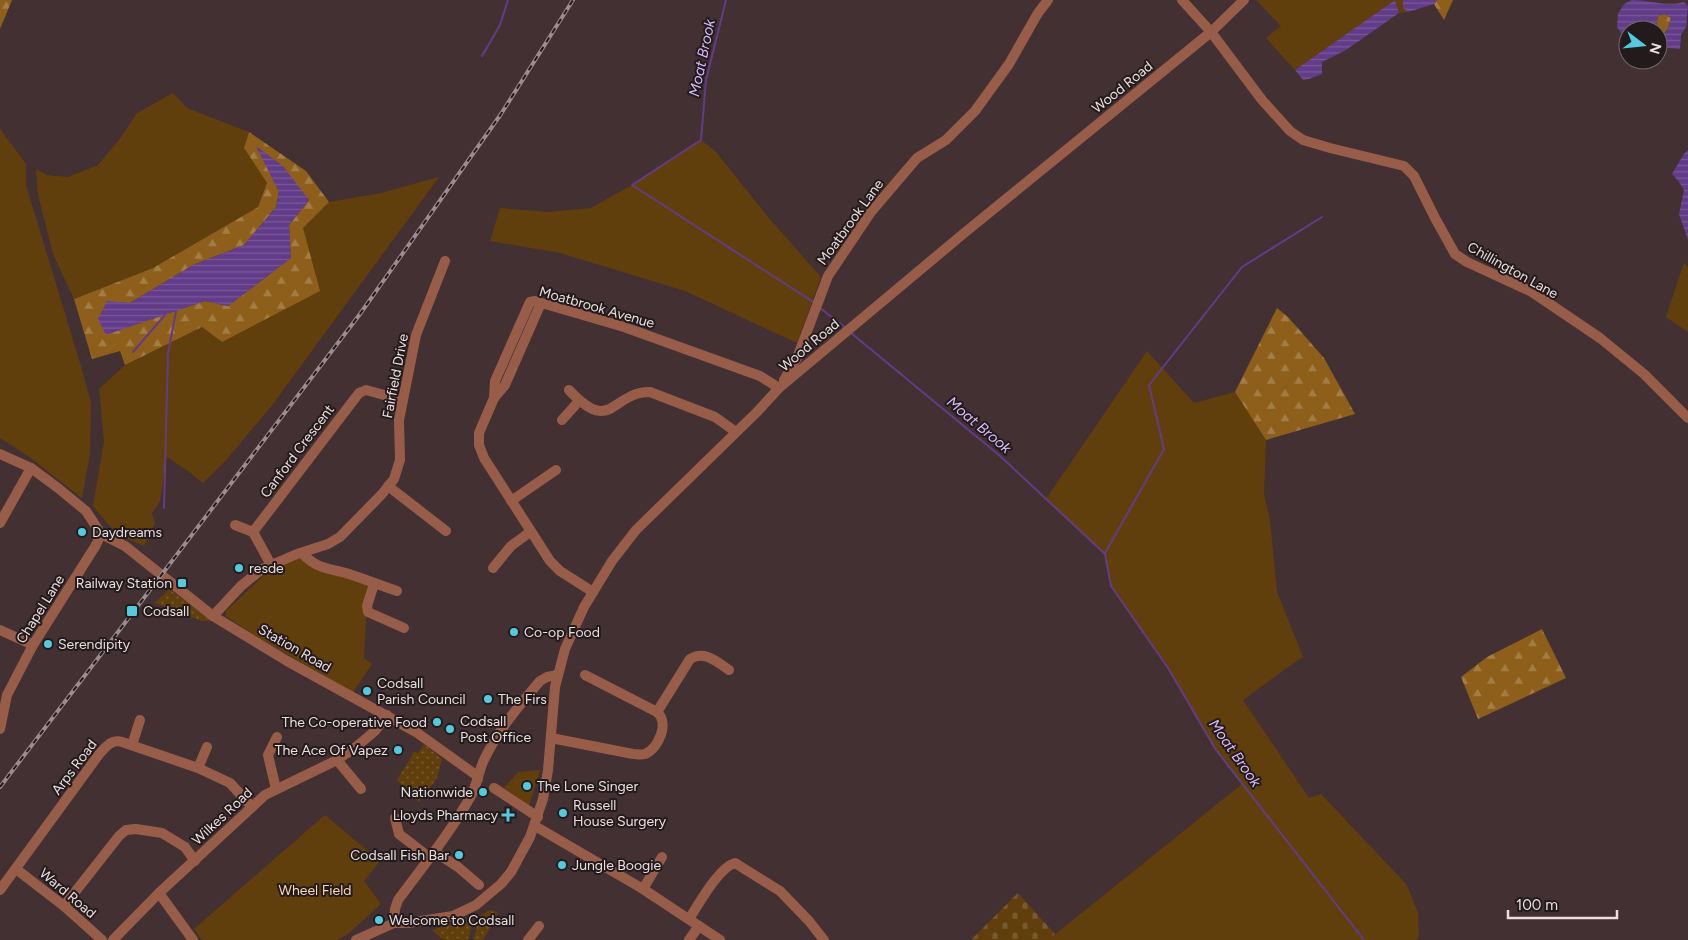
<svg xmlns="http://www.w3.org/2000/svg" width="1688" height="940" font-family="Figtree,sans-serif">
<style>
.green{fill:#613f0c}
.forest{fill:url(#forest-firs);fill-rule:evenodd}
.cemetery{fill:url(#cemetery-stones)}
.garden{fill:url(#garden-dots)}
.water{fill:url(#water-rules);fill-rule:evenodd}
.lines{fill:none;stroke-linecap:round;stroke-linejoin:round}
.stream{stroke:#623c89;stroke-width:2}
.minor{stroke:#985d49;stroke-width:10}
.rail-casing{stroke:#9c8c8e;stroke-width:4}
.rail{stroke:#231a1c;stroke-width:2;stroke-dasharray:5.5;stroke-linecap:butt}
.poi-dot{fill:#54cade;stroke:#231a1c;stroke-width:2}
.labels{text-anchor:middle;stroke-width:4;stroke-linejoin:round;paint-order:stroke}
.street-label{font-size:14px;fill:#eadedf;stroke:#231a1c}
.poi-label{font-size:14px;fill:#eadedf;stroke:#231a1c;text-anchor:start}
.park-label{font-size:14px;fill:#f9d8b1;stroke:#231a1c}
.water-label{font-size:15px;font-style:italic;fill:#d7bafb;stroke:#231a1c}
</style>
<defs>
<pattern id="forest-firs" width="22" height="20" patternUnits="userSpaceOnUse" patternTransform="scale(1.25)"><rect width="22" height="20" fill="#8e5f1a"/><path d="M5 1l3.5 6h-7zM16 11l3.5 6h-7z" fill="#a37d46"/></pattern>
<pattern id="cemetery-stones" width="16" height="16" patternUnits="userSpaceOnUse" patternTransform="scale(1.25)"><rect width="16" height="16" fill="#613f0c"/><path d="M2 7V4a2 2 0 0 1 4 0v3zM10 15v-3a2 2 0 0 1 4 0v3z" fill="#785a2f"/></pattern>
<pattern id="garden-dots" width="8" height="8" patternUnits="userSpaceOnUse" patternTransform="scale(1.25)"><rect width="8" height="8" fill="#613f0c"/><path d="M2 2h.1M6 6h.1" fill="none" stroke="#785a2f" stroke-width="1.8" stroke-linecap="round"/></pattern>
<pattern id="water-rules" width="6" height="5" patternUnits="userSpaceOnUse" patternTransform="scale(1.25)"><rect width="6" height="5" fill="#623c89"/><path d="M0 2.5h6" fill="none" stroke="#795899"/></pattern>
</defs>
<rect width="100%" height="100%" fill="#433033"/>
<!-- green -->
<g class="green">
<polygon points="1256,0 1406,0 1403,1 1403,7 1408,12 1399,13 1395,0 1295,70 1266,38 1281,26"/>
<polygon points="173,93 187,108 249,132 244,148 267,183 258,207 153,268 74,299 53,254 38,195 36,169 47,175 68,177 98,165 122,136 137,113"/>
<polygon points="0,129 26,164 26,185 80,363 91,402 90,454 82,498 28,456 0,438"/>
<polygon points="701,140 716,152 768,217 821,277 797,343 685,291 560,253 490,241 500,208 548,212 591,208 632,185"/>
<polygon points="439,177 273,404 227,459 203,483 188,471 167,457 160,501 152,513 155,523 144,546 119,535 107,523 93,506 104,442 99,389 125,365 202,327 222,342 303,228 329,202 381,193"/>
<polygon points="1684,263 1688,267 1688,332 1666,317"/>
<polygon points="1147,351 1194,403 1235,392 1266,440 1264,495 1270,520 1277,592 1303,657 1295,662 1243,700 1309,798 1321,794 1407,885 1418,913 1419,936 1417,940 1048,940 1242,784 1216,750 1168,668 1111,586 1105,554 1046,499"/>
<polygon points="303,556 371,587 366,621 364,658 372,664 353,692 255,636 226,616 226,611 272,568"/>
<polygon points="540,770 529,806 504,788 518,772"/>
<polygon points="325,815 380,861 364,881 381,904 348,934 337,940 202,940 194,929"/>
</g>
<!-- forest -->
<g class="forest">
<polygon points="0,0 12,0 0,29"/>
<polygon points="1437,0 1453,0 1444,20 1434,4"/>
<path d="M1665,14L1671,18L1668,29L1661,36C1658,29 1655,22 1659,15Z"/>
<path d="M249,132L306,171L329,202L303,228L320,291L222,342L202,327L125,365L120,351L92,359L74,299L153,268L258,207L267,183L244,148ZM257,147L309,200L289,225L291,258L228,306L205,301L156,317L106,302L130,303L193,265L244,245L276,207L279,191Z"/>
<polygon points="1277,308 1288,317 1324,358 1355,414 1266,440 1235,392"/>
<polygon points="1542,629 1566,678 1478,719 1461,677 1487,657"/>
</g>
<!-- cemetery -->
<polygon class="cemetery" points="1018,893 1055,934 1048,940 971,940"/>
<!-- garden -->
<g class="garden">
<polygon points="169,589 208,617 211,619 210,621 202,621 155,603"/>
<polygon points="424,744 442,759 437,778 419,802 397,780 414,752 418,753"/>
<polygon points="489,910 498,912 490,928 483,940 473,940 480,916"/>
<polygon points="474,917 468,940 443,940 432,930"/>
</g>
<!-- water -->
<g class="water">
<polygon points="1395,0 1399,13 1346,50 1322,62 1322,74 1309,79 1303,80 1295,70"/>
<polygon points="1403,0 1437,0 1434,4 1408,12 1403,8"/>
<path d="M1632,0C1650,0 1666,7 1684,2L1688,6L1686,27L1681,35L1680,49L1658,47V30H1628V40L1625,39L1617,27L1618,14L1624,4ZM1665,14L1671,18L1668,29L1661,36C1657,29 1655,22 1659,15Z"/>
<polygon points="256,146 283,166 309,200 289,225 291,258 228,306 205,301 106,335 98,319 107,301 130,303 193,265 244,245 276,207 279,192"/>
<polygon points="1688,150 1688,240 1679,214 1684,190 1679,182 1672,174 1684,154"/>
</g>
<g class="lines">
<!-- stream -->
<g class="stream">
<polyline points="726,0 706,80 701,140 632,185 815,303"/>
<polyline points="482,56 500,25 508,0"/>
<polyline points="820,308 846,328"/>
<polyline points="851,333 999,455 1105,554 1111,586 1168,668 1216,750 1364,940"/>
<polyline points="133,352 165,315"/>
<polyline points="164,508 168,354 176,311"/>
<polyline points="1105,553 1164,449 1149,385 1242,267 1322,217"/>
</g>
<!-- minor -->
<g class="minor">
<polyline points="1182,0 1211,32 1262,100 1290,131 1303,140 1330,148 1404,166 1414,176 1435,218 1455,254 1467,262 1532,292 1600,338 1644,374 1688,418"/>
<polyline points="784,380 797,358 828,276 871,212 917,158 946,140 975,111 1009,64 1038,13 1048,0"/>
<path d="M569,390C612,436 611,392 650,392L715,417L736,432"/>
<polyline points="494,398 505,385 541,303"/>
<polyline points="562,420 579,401"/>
<polyline points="0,454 31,468 58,488 86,511 101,534 125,546 213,616 287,661 416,732 476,775 478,779"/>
<polyline points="388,486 446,531"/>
<polyline points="511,501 556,470"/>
<polyline points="0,523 31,468"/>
<polyline points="235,525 253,532"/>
<path d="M302,553C320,572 330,567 352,575C367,580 382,586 397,591"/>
<polyline points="271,565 253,532 359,393 366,390 402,400"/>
<polyline points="493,568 511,546 530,532"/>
<polyline points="374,584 367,606 368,612 404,628"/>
<polyline points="593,592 560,571 550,561 484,458 479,445 479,433 494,398 495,381 530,302 535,301 624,327 760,376 779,388"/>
<polyline points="213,616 241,586 262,569 297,554 328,544 340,537 382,494 394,479 400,460 399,420 416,335 445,261"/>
<polyline points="0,630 33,645"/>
<polyline points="585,675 657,712"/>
<polyline points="0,729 7,695 33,645 96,545 101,534"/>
<path d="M551,738L633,754C637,754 641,755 645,754C658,749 670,723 657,712L690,659C705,650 717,662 729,670"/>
<polyline points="132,745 140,720"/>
<polyline points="337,760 361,789"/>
<polyline points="198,768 207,747"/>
<polyline points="494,788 538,817"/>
<polyline points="276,789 268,755 277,737"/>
<polyline points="395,818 399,834 430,858"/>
<polyline points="535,826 643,889 720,940"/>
<polyline points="435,852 458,867 479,885"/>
<polyline points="16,869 64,906 102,940"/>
<polyline points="643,889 662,857"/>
<path d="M0,890L100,753C107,746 112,739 122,742L198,768L230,783L252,807"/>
<polyline points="159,893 193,940"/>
<polyline points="64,906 119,836 126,830 136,829 162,833 185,847 195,861"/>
<path d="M689,919C699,904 718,868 735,863L780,891L809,921L824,940"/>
<path d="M394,923L395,909L398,900C424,865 451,832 472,794C477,783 479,772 483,762C497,731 519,706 540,681L547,677L558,675"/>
<polyline points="113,940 159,893 265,795 337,760 357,746 375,731 387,715"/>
<polyline points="356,940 394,923 408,923 453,916 476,905 501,884 511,872 530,837 543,799 548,770 555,687 565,649 584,607 612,561 636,530 758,411 779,388 963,234 1211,32 1244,0"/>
<polyline points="528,940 539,926"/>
<polyline points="689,940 699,926"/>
</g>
<defs>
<polyline id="rail" points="0,787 360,314 501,114 573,0"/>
</defs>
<!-- rail casing -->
<use href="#rail" class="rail-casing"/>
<!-- rail -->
<use href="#rail" class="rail"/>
</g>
<!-- markers -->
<g class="poi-dot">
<circle cx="82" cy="532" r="5"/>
<circle cx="239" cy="568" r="5"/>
<rect x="177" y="578" width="10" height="10" rx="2.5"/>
<rect x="126" y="605" width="12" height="12" rx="2.5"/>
<circle cx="514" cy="632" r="5"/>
<circle cx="48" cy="644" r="5"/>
<circle cx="367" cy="691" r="5"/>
<circle cx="488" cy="699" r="5"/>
<circle cx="437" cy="722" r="5"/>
<circle cx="450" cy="729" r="5"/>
<circle cx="398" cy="750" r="5"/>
<circle cx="527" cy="786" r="5"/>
<circle cx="483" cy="792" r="5"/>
<circle cx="563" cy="813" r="5"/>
<path d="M505.5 807.5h5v5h5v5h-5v5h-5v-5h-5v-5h5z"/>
<circle cx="459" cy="855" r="5"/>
<circle cx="562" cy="865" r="5"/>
<circle cx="379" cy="920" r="5"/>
</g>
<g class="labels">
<!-- street labels -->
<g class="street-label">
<text transform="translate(1122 87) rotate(-39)" y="5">Wood Road</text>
<text transform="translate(850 222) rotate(-54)" y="5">Moatbrook Lane</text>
<text transform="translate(1513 270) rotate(29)" y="5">Chillington Lane</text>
<text transform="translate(597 307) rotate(16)" y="5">Moatbrook Avenue</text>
<text transform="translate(809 345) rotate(-40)" y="5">Wood Road</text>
<text transform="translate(395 376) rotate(-79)" y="5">Fairfield Drive</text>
<text transform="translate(297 451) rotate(-53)" y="5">Canford Crescent</text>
<text transform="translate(40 609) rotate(-58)" y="5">Chapel Lane</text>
<text transform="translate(295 648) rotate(30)" y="5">Station Road</text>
<text transform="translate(74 767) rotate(-53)" y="5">Arps Road</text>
<text transform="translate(222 816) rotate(-43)" y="5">Wilkes Road</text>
<text transform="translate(68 893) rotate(40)" y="5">Ward Road</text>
</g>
<!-- poi labels -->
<g class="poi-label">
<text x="92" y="537">Daydreams</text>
<text x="249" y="573">resde</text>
<text x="172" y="588" text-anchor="end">Railway Station</text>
<text x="143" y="616">Codsall</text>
<text x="524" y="637">Co-op Food</text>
<text x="58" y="649">Serendipity</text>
<text x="377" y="688">Codsall<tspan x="377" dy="16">Parish Council</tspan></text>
<text x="498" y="704">The Firs</text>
<text x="460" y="726">Codsall<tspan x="460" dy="16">Post Office</tspan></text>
<text x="427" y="727" text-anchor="end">The Co-operative Food</text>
<text x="388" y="755" text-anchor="end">The Ace Of Vapez</text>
<text x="537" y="791">The Lone Singer</text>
<text x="473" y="797" text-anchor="end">Nationwide</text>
<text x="573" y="810">Russell<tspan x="573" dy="16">House Surgery</tspan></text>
<text x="498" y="820" text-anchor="end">Lloyds Pharmacy</text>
<text x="449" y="860" text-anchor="end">Codsall Fish Bar</text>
<text x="572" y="870">Jungle Boogie</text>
<text x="389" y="925">Welcome to Codsall</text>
</g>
<!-- park labels -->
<g class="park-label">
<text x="315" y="895">Wheel Field</text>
</g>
<!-- water labels -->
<g class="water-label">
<text transform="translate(702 58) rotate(-78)" y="5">Moat Brook</text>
<text transform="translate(979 425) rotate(40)" y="5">Moat Brook</text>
<text transform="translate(1235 753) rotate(55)" y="5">Moat Brook</text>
</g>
</g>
<!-- north arrow -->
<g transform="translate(1643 45) rotate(106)"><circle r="24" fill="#231a1c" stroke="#73686a"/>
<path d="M0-4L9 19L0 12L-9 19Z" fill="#54cade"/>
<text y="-8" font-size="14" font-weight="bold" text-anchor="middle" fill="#eadedf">N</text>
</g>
<!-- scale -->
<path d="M1508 910v8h109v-8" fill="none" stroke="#eadedf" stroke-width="2.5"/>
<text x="1516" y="910" font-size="15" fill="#eadedf" stroke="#231a1c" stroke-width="4" paint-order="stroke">100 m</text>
</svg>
